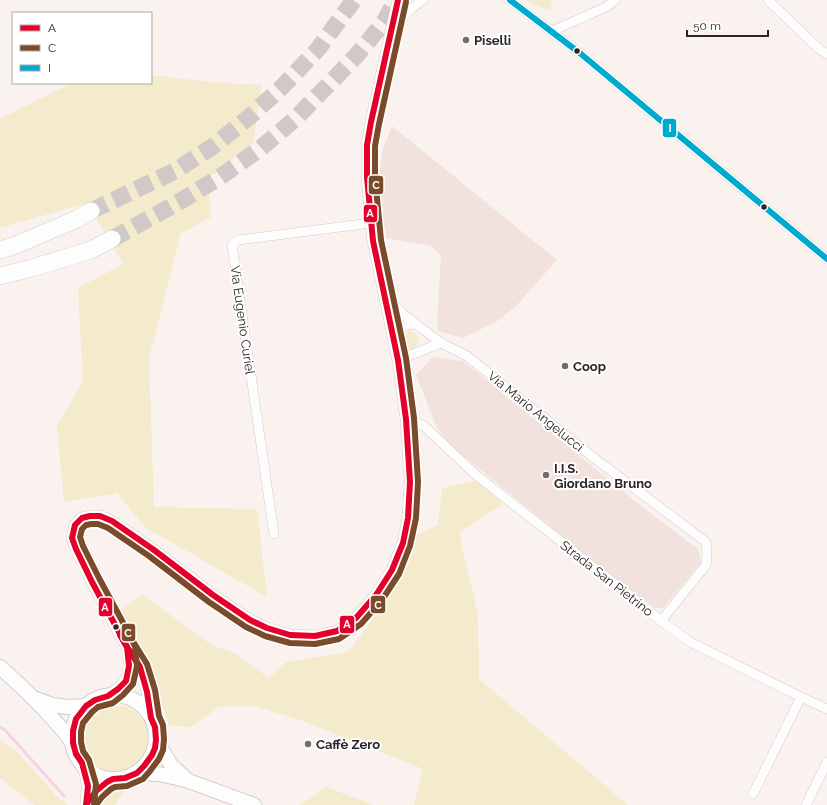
<svg xmlns="http://www.w3.org/2000/svg" width="827" height="805" font-family="Raleway,sans-serif">
<style>
.built{fill:#f1e2dd}
.green{fill:#f4ebcd}
.lines{fill:none;stroke-linecap:round;stroke-linejoin:round}
.stream{stroke:#f8d2e2;stroke-width:3}
.motorway-tunnel{stroke:#d0c9c7;stroke-width:17;stroke-dasharray:17 8;stroke-linecap:butt}
.minor-casing{stroke:#d3cdcb;stroke-width:10}
.tertiary-casing{stroke:#d3cdcb;stroke-width:12}
.primary-casing{stroke:#d3cdcb;stroke-width:16}
.motorway-casing{stroke:#d3cdcb;stroke-width:18}
.minor{stroke:#fefdfd;stroke-width:9}
.tertiary{stroke:#fefdfd;stroke-width:11}
.primary{stroke:#fefdfd;stroke-width:14}
.motorway{stroke:#fefdfd;stroke-width:17}
.bus-1-casing{stroke:#fff;stroke-width:9}
.bus-2-casing{stroke:#fff;stroke-width:9}
.bus-3-casing{stroke:#fff;stroke-width:9}
.bus-1{stroke:#e4002b;stroke-width:6}
.bus-2{stroke:#7a4b2a;stroke-width:6}
.bus-3{stroke:#00a9ce;stroke-width:6}
.poi-dot{fill:#736d6c;stroke:#fff;stroke-width:1.5}
.bus-dot{fill:#2b2625;stroke:#fff;stroke-width:1.5}
.labels{text-anchor:middle;stroke-width:4;stroke-linejoin:round;paint-order:stroke}
.poi-label{font-size:13px;font-weight:bold;fill:#2b2625;stroke:#fff;text-anchor:start}
.street-label{font-size:13px;fill:#2b2625;stroke:#fff}
.line-badge{stroke:#fff;stroke-width:1.5}
.badge-label{font-size:11px;text-anchor:middle;font-weight:bold;fill:#fff}
</style>
<rect width="100%" height="100%" fill="#f9f2ef"/>
<!-- built -->
<g class="built">
<polygon points="392,126 557,260 517,305 499,320 463,338 438,331 437,323 441,255 431,246 386,238 377,186 383,149"/>
<polygon points="433,357 463,361 641,506 699,550 701,562 663,608 655,608 614,578 450,445 437,428 416,375"/>
</g>
<!-- green -->
<g class="green">
<polygon points="525,0 549,0 552,2 551,11 533,4"/>
<polygon points="151,75 210,82 262,85 253,143 208,179 211,217 181,233 149,358 154,507 257,509 267,597 145,527 117,493 64,502 57,426 83,381 78,288 123,264 87,203 0,228 0,119 72,83 151,83"/>
<path d="M409,331C414,332 418,335 419,340C417,345 416,348 410,350L406,347L403,343C403,337 402,334 409,331Z"/>
<polygon points="476,481 503,504 459,533 478,615 479,679 628,805 414,805 423,769 300,720 254,706 219,707 190,727 169,725 150,668 119,611 142,594 213,646 235,653 269,678 286,662 348,652 388,599 414,536 438,525 442,488"/>
<circle cx="115" cy="738" r="33"/>
<polygon points="0,741 16,751 42,779 55,795 68,805 34,805 0,778"/>
<polygon points="129,785 115,805 91,805 93,801 109,789"/>
<polygon points="326,787 374,805 299,805 311,798"/>
</g>
<g class="lines">
<!-- stream -->
<polyline class="stream" points="0,727 5,730 64,796"/>
<!-- motorway-tunnel -->
<g class="motorway-tunnel">
<polyline points="91,211 175,171 212,147 248,118 281,88 318,49 354,0"/>
<polyline points="112,239 179,202 220,177 261,148 295,119 357,55 384,22 396,0"/>
</g>
<defs>
<g id="minor">
<polyline points="510,0 581,54 827,259"/>
<polyline points="768,0 819,49 827,54"/>
<polyline points="552,31 606,7 615,0"/>
<path d="M391,32C401,20 410,8 423,0"/>
<polyline points="384,293 403,314 441,343 398,360"/>
<path d="M393,334C401,326 404,324 416,324"/>
<polyline points="441,343 467,356 594,458 706,542 707,556 706,565 661,621"/>
<polyline points="406,419 424,426 476,475 637,601 661,621 690,642 801,697 827,709"/>
<polyline points="274,534 232,245 238,240 371,223"/>
<polyline points="753,794 801,697"/>
<polyline points="806,805 827,762"/>
</g>
<g id="tertiary">
<path d="M108,696C119,688 129,681 129,666C130,661 128,654 127,649"/>
<polyline points="151,718 147,692 140,667 127,647 116,627 92,582 76,549 72,538 75,525 82,518 90,516 100,516 112,521 154,550 213,595 250,620 267,628 290,635 315,636 337,631 356,618 376,595 392,570 403,543 408,518 410,482 406,419 398,360 373,241 367,177 367,145 371,122 398,0"/>
<path d="M82,763C88,781 88,786 86,804"/>
<path d="M86,804C94,794 101,785 113,779"/>
</g>
<g id="primary">
<path d="M0,667C27,691 51,714 73,743"/>
<circle cx="114" cy="737" r="42"/>
<polyline points="36,699 53,705 68,707 86,706"/>
<polyline points="156,740 171,765 186,779"/>
<polyline points="137,773 159,774 186,780 254,805"/>
</g>
<g id="motorway">
<polyline points="0,250 16,245 77,219 91,211"/>
<polyline points="0,276 32,268 91,250 112,239"/>
</g>
</defs>
<!-- minor casing -->
<use href="#minor" class="minor-casing"/>
<!-- tertiary casing -->
<use href="#tertiary" class="tertiary-casing"/>
<!-- primary casing -->
<use href="#primary" class="primary-casing"/>
<!-- motorway casing -->
<use href="#motorway" class="motorway-casing"/>
<!-- minor -->
<use href="#minor" class="minor"/>
<!-- tertiary -->
<use href="#tertiary" class="tertiary"/>
<!-- primary -->
<use href="#primary" class="primary"/>
<!-- motorway -->
<use href="#motorway" class="motorway"/>
<defs>
<g id="bus-1">
<polyline points="86,805 96,791 107,782 113,779 125,778 137,773 144,766 152,755 155,748 156,740 155,727 151,718 147,692 140,667 127,647 92,582 76,549 72,538 75,525 82,518 90,516 100,516 112,521 154,550 213,595 250,620 267,628 290,635 315,636 337,631 356,618 376,595 392,570 403,543 408,518 410,482 406,419 398,360 373,241 367,177 367,145 371,122 398,0"/>
<polyline points="86,805 88,786 82,763 76,754 73,743 73,731 76,719 86,706 95,700 108,696 118,689 126,681 129,666 127,647 120,635"/>
</g>
<g id="bus-2">
<polyline points="94,805 96,784 89,760 83,751 81,742 81,732 83,723 92,712 98,707 113,703 123,695 133,684 137,666 135,646 127,631"/>
<polyline points="96,805 102,797 111,789 115,787 127,786 143,779 150,771 159,759 163,750 164,739 163,725 159,716 155,690 147,664 134,643 99,578 83,546 80,537 82,529 86,525 91,524 98,524 108,528 149,556 209,602 246,627 265,636 290,643 315,644 339,639 361,624 382,600 399,574 410,546 416,518 418,482 414,418 406,358 381,240 375,177 375,146 379,124 406,2"/>
</g>
<polyline id="bus-3" points="510,0 581,54 827,259"/>
</defs>
<!-- bus-1 casing -->
<use href="#bus-1" class="bus-1-casing"/>
<!-- bus-2 casing -->
<use href="#bus-2" class="bus-2-casing"/>
<!-- bus-3 casing -->
<use href="#bus-3" class="bus-3-casing"/>
<!-- bus-1 -->
<use href="#bus-1" class="bus-1"/>
<!-- bus-2 -->
<use href="#bus-2" class="bus-2"/>
<!-- bus-3 -->
<use href="#bus-3" class="bus-3"/>
</g>
<!-- markers -->
<g class="poi-dot">
<circle cx="466" cy="40" r="4"/>
<circle cx="565" cy="366" r="4"/>
<circle cx="546" cy="475" r="4"/>
<circle cx="308" cy="744" r="4"/>
</g>
<g class="bus-dot">
<circle cx="577" cy="51" r="3.5"/>
<circle cx="764" cy="207" r="3.5"/>
<circle cx="116" cy="627" r="3.5"/>
</g>
<g class="labels">
<!-- poi labels -->
<g class="poi-label">
<text x="474" y="45">Piselli</text>
<text x="573" y="371">Coop</text>
<text x="554" y="473">I.I.S.<tspan x="554" dy="15">Giordano Bruno</tspan></text>
<text x="316" y="749">Caffè Zero</text>
</g>
<!-- street labels -->
<g class="street-label">
<text transform="translate(243 320) rotate(82)" y="5">Via Eugenio Curiel</text>
<text transform="translate(536 411) rotate(39)" y="5">Via Mario Angelucci</text>
<text transform="translate(607 578) rotate(38)" y="5">Strada San Pietrino</text>
</g>
</g>
<g class="line-badge">
<rect x="662" y="118" width="15" height="20" rx="4" fill="#00a9ce"/>
<rect x="368" y="175" width="16" height="20" rx="4" fill="#7a4b2a"/>
<rect x="363" y="204" width="15" height="19" rx="4" fill="#e4002b"/>
<rect x="370" y="595" width="16" height="19" rx="4" fill="#7a4b2a"/>
<rect x="98" y="597" width="15" height="20" rx="4" fill="#e4002b"/>
<rect x="339" y="615" width="16" height="19" rx="4" fill="#e4002b"/>
<rect x="121" y="623" width="15" height="19" rx="4" fill="#7a4b2a"/>
</g>
<g class="badge-label">
<text x="670" y="132">I</text>
<text x="376" y="189">C</text>
<text x="370" y="217">A</text>
<text x="378" y="609">C</text>
<text x="105" y="611">A</text>
<text x="347" y="628">A</text>
<text x="128" y="637">C</text>
</g>
<!-- legend -->
<rect x="12" y="12" width="140" height="72" fill="#ffffff" stroke="#aaa8a8"/>
<rect x="20" y="25" width="20" height="6" fill="#e4002b" stroke="#aaa8a8"/>
<text x="48" y="32" font-size="12" fill="#2b2625">A</text>
<rect x="20" y="45" width="20" height="6" fill="#7a4b2a" stroke="#aaa8a8"/>
<text x="48" y="52" font-size="12" fill="#2b2625">C</text>
<rect x="20" y="65" width="20" height="6" fill="#00a9ce" stroke="#aaa8a8"/>
<text x="48" y="72" font-size="12" fill="#2b2625">I</text>
<!-- scale -->
<path d="M687 30v6h81v-6" fill="none" stroke="#2b2625" stroke-width="2"/>
<text x="693" y="30" font-size="12" fill="#2b2625" stroke="#ffffff" stroke-width="3" paint-order="stroke">50 m</text>
</svg>
